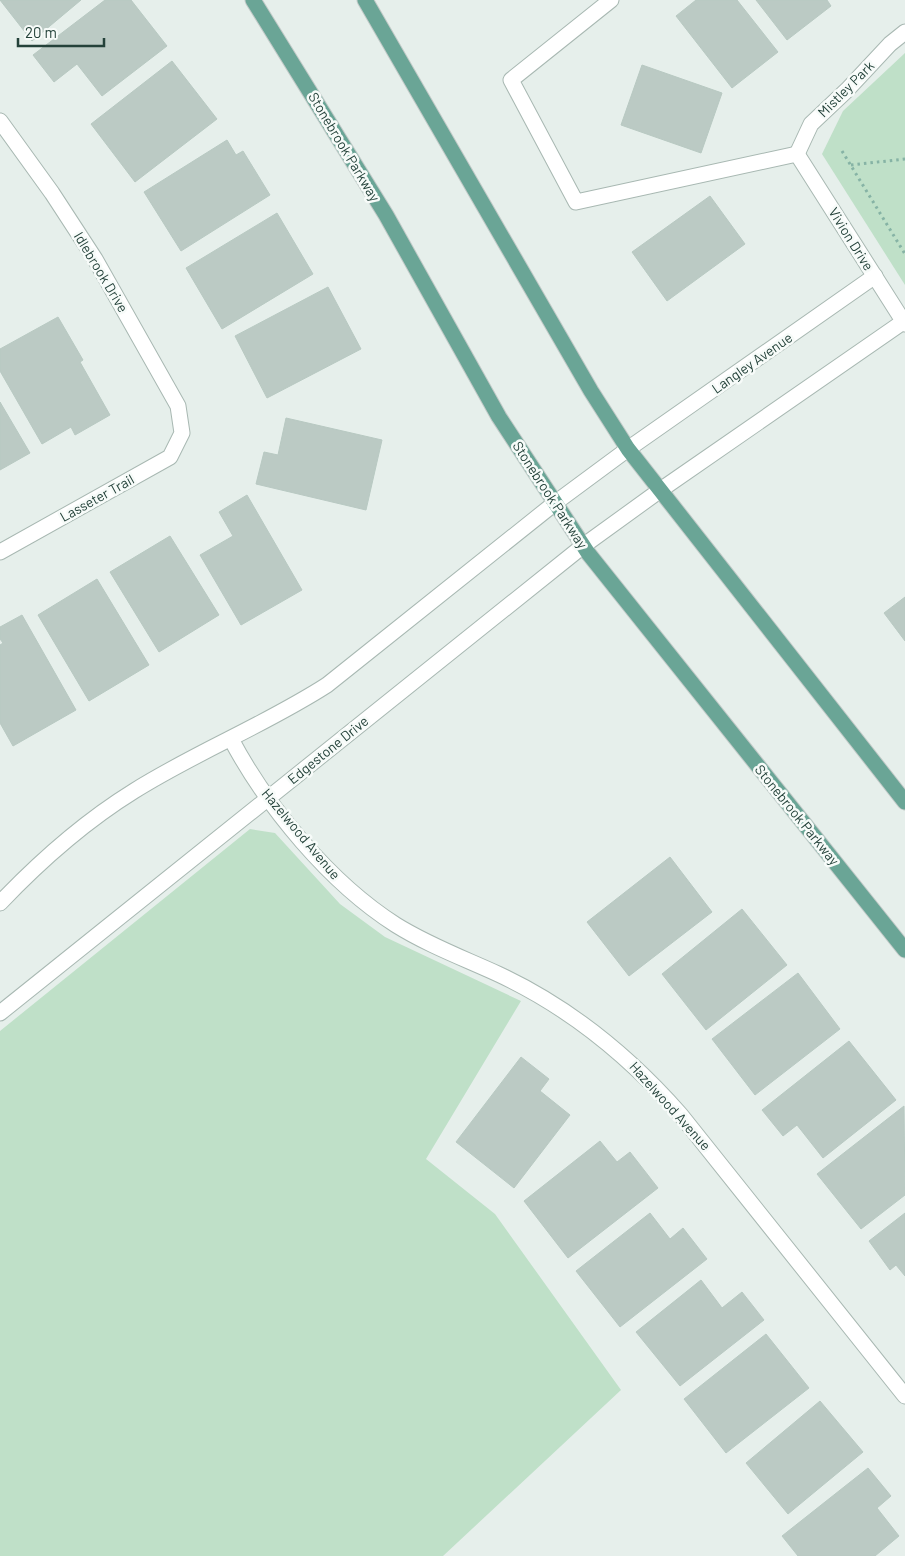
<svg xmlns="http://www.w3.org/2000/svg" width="905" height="1556" font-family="Barlow,sans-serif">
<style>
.green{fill:#bfe0c8}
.building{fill:#bbcac4;stroke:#b8c9c2}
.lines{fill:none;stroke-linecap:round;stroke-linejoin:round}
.minor-casing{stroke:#a8b8b2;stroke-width:17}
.major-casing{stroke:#c2cac8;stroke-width:17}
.path{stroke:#86b3a5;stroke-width:3;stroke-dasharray:2.5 4;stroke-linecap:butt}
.minor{stroke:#fff;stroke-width:15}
.major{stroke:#6aa596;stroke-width:15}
.labels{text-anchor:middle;stroke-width:5;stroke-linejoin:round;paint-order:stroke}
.street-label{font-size:14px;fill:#24423a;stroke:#f7fbf9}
</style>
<rect width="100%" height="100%" fill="#e6efeb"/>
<!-- green -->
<g class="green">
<polygon points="905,53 905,285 822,154 843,111"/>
<polygon points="250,829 275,833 340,904 385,937 521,1001 426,1159 495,1214 621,1390 443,1556 0,1556 0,1031"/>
</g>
<!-- building -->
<g class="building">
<polygon points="0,0 81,0 32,41"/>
<polygon points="105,0 131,0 167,46 102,96 77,64 54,82 33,55"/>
<polygon points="696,0 737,0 778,52 732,88 676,16"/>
<polygon points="756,0 827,0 831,6 787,40"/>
<polygon points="172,61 217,119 135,182 91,124"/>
<polygon points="642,65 722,93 701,153 621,125"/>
<polygon points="227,140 236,155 243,151 270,195 181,251 144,192"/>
<polygon points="710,196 745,244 667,301 632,252"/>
<polygon points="277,213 313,274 222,329 186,268"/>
<polygon points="328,287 361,349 267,398 235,336"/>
<polygon points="58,317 83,360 80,362 110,415 75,435 71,427 42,444 0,371 0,349"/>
<polygon points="0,402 30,453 0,470"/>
<polygon points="286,418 382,440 366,510 256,484 264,452 278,455"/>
<polygon points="247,495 302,590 241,625 200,555 233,536 219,512"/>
<polygon points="170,536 219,615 159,652 110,572"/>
<polygon points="97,579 149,665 89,701 38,615"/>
<polygon points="905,597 905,641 884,613"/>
<polygon points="22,615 76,710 13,746 0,723 0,645 3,643 0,639 0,627"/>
<polygon points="670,857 712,912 629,976 587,922"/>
<polygon points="742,909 787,965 706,1030 662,974"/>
<polygon points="798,973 840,1029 755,1095 712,1039"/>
<polygon points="849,1041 896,1100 823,1158 797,1125 783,1136 762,1110"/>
<polygon points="521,1057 549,1079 540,1091 570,1115 514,1188 456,1142"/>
<polygon points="904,1106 905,1195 861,1229 817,1174"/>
<polygon points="600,1141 617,1162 630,1152 658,1188 568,1258 524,1201"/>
<polygon points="650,1213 670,1239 683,1228 707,1259 620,1327 576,1271"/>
<polygon points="905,1213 905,1276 896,1265 890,1270 869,1241"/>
<polygon points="701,1280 722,1308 742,1292 764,1320 680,1386 636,1332"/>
<polygon points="766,1334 809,1388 726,1453 684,1399"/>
<polygon points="820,1401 863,1452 788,1514 746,1463"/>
<polygon points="868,1468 891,1496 877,1508 899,1536 875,1556 798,1556 782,1536"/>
</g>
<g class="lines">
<defs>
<g id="minor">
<polyline points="611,0 511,80 576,202 797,154"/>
<polyline points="0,121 52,193 95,259 178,406 182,433 170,457 0,552"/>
<polyline points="797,154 905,324"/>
<polyline points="797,154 811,124 847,90 890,44 905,32"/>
<path d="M231,739C267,807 330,883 396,925C428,945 463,958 498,974C569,1007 628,1055 680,1114L905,1396"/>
<path d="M0,903C41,860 84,822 134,791C196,752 265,725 327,685L555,503L628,449L875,276"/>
<polyline points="0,1013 583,546 659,491 903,322"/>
</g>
<g id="major">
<polyline points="253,0 386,215 499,417 588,553 905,950"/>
<polyline points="365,0 591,391 628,449 905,802"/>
</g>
</defs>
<!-- minor casing -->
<use href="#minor" class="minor-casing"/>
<!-- major casing -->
<use href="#major" class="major-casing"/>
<!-- path -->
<g class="path">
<polyline points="842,151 905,254"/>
<polyline points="851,165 905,159"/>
</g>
<!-- minor -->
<use href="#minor" class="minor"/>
<!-- major -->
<use href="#major" class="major"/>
</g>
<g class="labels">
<!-- street labels -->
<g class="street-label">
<text transform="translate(846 89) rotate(-45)" y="5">Mistley Park</text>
<text transform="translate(344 147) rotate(59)" y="5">Stonebrook Parkway</text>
<text transform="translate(851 239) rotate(58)" y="5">Vivion Drive</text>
<text transform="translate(101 272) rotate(59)" y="5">Idlebrook Drive</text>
<text transform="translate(752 363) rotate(-35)" y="5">Langley Avenue</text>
<text transform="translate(550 495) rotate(57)" y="5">Stonebrook Parkway</text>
<text transform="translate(97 498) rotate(-29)" y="5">Lasseter Trail</text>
<text transform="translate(328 750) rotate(-39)" y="5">Edgestone Drive</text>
<text transform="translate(797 815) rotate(51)" y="5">Stonebrook Parkway</text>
<text transform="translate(301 834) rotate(50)" y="5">Hazelwood Avenue</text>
<text transform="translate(670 1106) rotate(48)" y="5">Hazelwood Avenue</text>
</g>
</g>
<!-- scale -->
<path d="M18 38v8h86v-8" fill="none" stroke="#24423a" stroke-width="2.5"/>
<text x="25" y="38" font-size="15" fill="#24423a" stroke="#f7fbf9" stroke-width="4" paint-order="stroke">20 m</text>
</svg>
